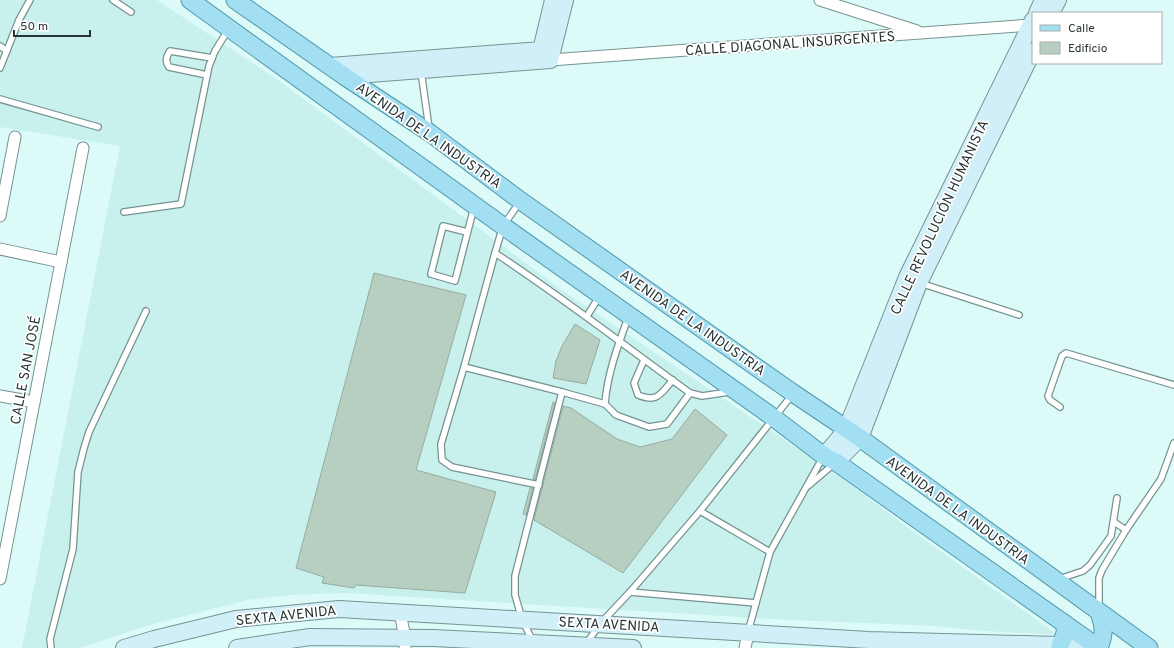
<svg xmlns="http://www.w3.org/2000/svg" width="1174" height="648" font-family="Overpass,sans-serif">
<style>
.built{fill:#c8f1ee}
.building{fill:#b7cfc1;stroke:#95ac9f}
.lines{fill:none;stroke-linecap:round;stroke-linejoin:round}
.lane-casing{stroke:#769390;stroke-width:8}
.street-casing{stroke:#769390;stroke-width:13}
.secondary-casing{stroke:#769390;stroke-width:18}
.primary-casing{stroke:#5196aa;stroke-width:19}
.lane{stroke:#fff;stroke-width:5.5}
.street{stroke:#fff;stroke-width:11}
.secondary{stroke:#d1eff9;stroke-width:16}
.primary{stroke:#a3dff2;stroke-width:17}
.labels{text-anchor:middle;stroke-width:3.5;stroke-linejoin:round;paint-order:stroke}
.street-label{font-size:14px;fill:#293534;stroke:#fff}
</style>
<rect width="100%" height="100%" fill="#dcfbf8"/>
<!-- built -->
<polygon class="built" points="0,0 157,0 278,80 569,295 840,477 918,535 1058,635 983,631 936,626 790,620 345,593 289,595 248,600 149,625 80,648 22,648 120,146 0,127"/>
<!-- building -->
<g class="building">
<polygon points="374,273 466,295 416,470 496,492 465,593 356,585 354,588 322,583 324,577 296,568"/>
<polygon points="575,324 600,340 586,384 553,378 556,361 562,346"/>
<polygon points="553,402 555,403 535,480 533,479"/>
<polygon points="563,406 571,408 617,439 640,447 672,439 695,409 727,435 623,573 534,520"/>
<polygon points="530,488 533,488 526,515 523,514"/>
</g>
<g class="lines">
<defs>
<g id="lane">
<polyline points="113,0 131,12"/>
<polyline points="0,46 7,51"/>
<polyline points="0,68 19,20 30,0"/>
<polyline points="421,71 429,128"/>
<path d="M207,75L169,67C165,61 166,57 170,51L212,58"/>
<polyline points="0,99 98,127"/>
<polyline points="124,212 181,204 209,66 215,51 228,30"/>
<polyline points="467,232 443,226 431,274 455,281 474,207"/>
<polyline points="495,253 503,226 519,203"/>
<polyline points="920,283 1019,315"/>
<polyline points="587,316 599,297"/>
<path d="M628,318C618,345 607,375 605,404L616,415L649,427L667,424L690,393"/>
<path d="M644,360L634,383L638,395C658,403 660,394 673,380"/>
<polyline points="464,367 562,392 605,404"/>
<polyline points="1060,407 1050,400 1048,396 1062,356 1066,353 1174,385"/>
<path d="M539,485L452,467L442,460L441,444L464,367L495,253C562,297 625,346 690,393L702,396L729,392"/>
<polyline points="808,486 835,463"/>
<polyline points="700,511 770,552"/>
<polyline points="1114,522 1126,530"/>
<polyline points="1059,579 1083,571 1090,565 1111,536 1117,498"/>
<polyline points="630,592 756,603"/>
<polyline points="1099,609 1099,578 1102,570 1126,530 1161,479 1174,443"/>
<polyline points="748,632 770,552 823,457"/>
<polyline points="533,642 522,619 515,595 515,576 562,392"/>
<polyline points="586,644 600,624 630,592 700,511 792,395"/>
<polyline points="51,648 50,639 73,549 78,472 84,448 89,432 146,311"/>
</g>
<g id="street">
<polyline points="820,0 917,31"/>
<polyline points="546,56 550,60 1031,25"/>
<polyline points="0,216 15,137"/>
<polyline points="0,249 61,262"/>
<polyline points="0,396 34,402"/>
<polyline points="0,579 83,148"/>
<polyline points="400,612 405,638 405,648"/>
<polyline points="745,648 748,633"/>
</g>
<g id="secondary">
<polyline points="1037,13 1043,0"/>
<polyline points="1051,13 1058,0"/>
<polyline points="330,66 541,50 553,0"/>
<polyline points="344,76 550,60 565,0"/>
<polyline points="824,456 846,430 907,277 1033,20"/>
<polyline points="836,462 860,438 919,283 1033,51"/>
<polyline points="124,648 154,639 236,619 339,609 869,640 1060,645 1098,648"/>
<polyline points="237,648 310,637 433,638 633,648"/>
</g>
<g id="primary">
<polyline points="190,0 503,226 774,418 824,456 836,462 1099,648"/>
<polyline points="235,0 344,76 430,133 521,201 793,393 860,438 1149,648"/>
<path d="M1099,612C1104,627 1105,633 1099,648"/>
<path d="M1060,645C1064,637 1067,632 1064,623"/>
</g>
</defs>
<!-- lane casing -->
<use href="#lane" class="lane-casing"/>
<!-- street casing -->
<use href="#street" class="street-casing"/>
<!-- secondary casing -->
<use href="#secondary" class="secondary-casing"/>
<!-- primary casing -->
<use href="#primary" class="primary-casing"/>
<!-- lane -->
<use href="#lane" class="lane"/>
<!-- street -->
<use href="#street" class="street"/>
<!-- secondary -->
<use href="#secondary" class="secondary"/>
<!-- primary -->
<use href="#primary" class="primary"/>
</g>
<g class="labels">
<!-- street labels -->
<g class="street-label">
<text transform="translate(790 43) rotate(-4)" y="5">CALLE DIAGONAL INSURGENTES</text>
<text transform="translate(429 135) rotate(35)" y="5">AVENIDA DE LA INDUSTRIA</text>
<text transform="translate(939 217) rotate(-65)" y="5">CALLE REVOLUCIÓN HUMANISTA</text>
<text transform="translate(693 322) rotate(35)" y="5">AVENIDA DE LA INDUSTRIA</text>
<text transform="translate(25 370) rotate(-79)" y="5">CALLE SAN JOSÉ</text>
<text transform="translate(958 510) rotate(36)" y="5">AVENIDA DE LA INDUSTRIA</text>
<text transform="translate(286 615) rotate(-6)" y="5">SEXTA AVENIDA</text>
<text transform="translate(609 624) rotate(3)" y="5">SEXTA AVENIDA</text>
</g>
</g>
<!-- legend -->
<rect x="1032" y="12" width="130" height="52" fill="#ffffff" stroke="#a9aeae"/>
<rect x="1040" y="25" width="20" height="6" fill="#a3dff2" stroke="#a9aeae"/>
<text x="1068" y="32" font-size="12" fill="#293534">Calle</text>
<rect x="1040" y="42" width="20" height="12" fill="#b7cfc1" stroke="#a9aeae"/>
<text x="1068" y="52" font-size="12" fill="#293534">Edificio</text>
<!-- scale -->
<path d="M14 30v6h76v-6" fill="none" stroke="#293534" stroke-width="2"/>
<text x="20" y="30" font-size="12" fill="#293534" stroke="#ffffff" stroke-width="3" paint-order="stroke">50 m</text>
</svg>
